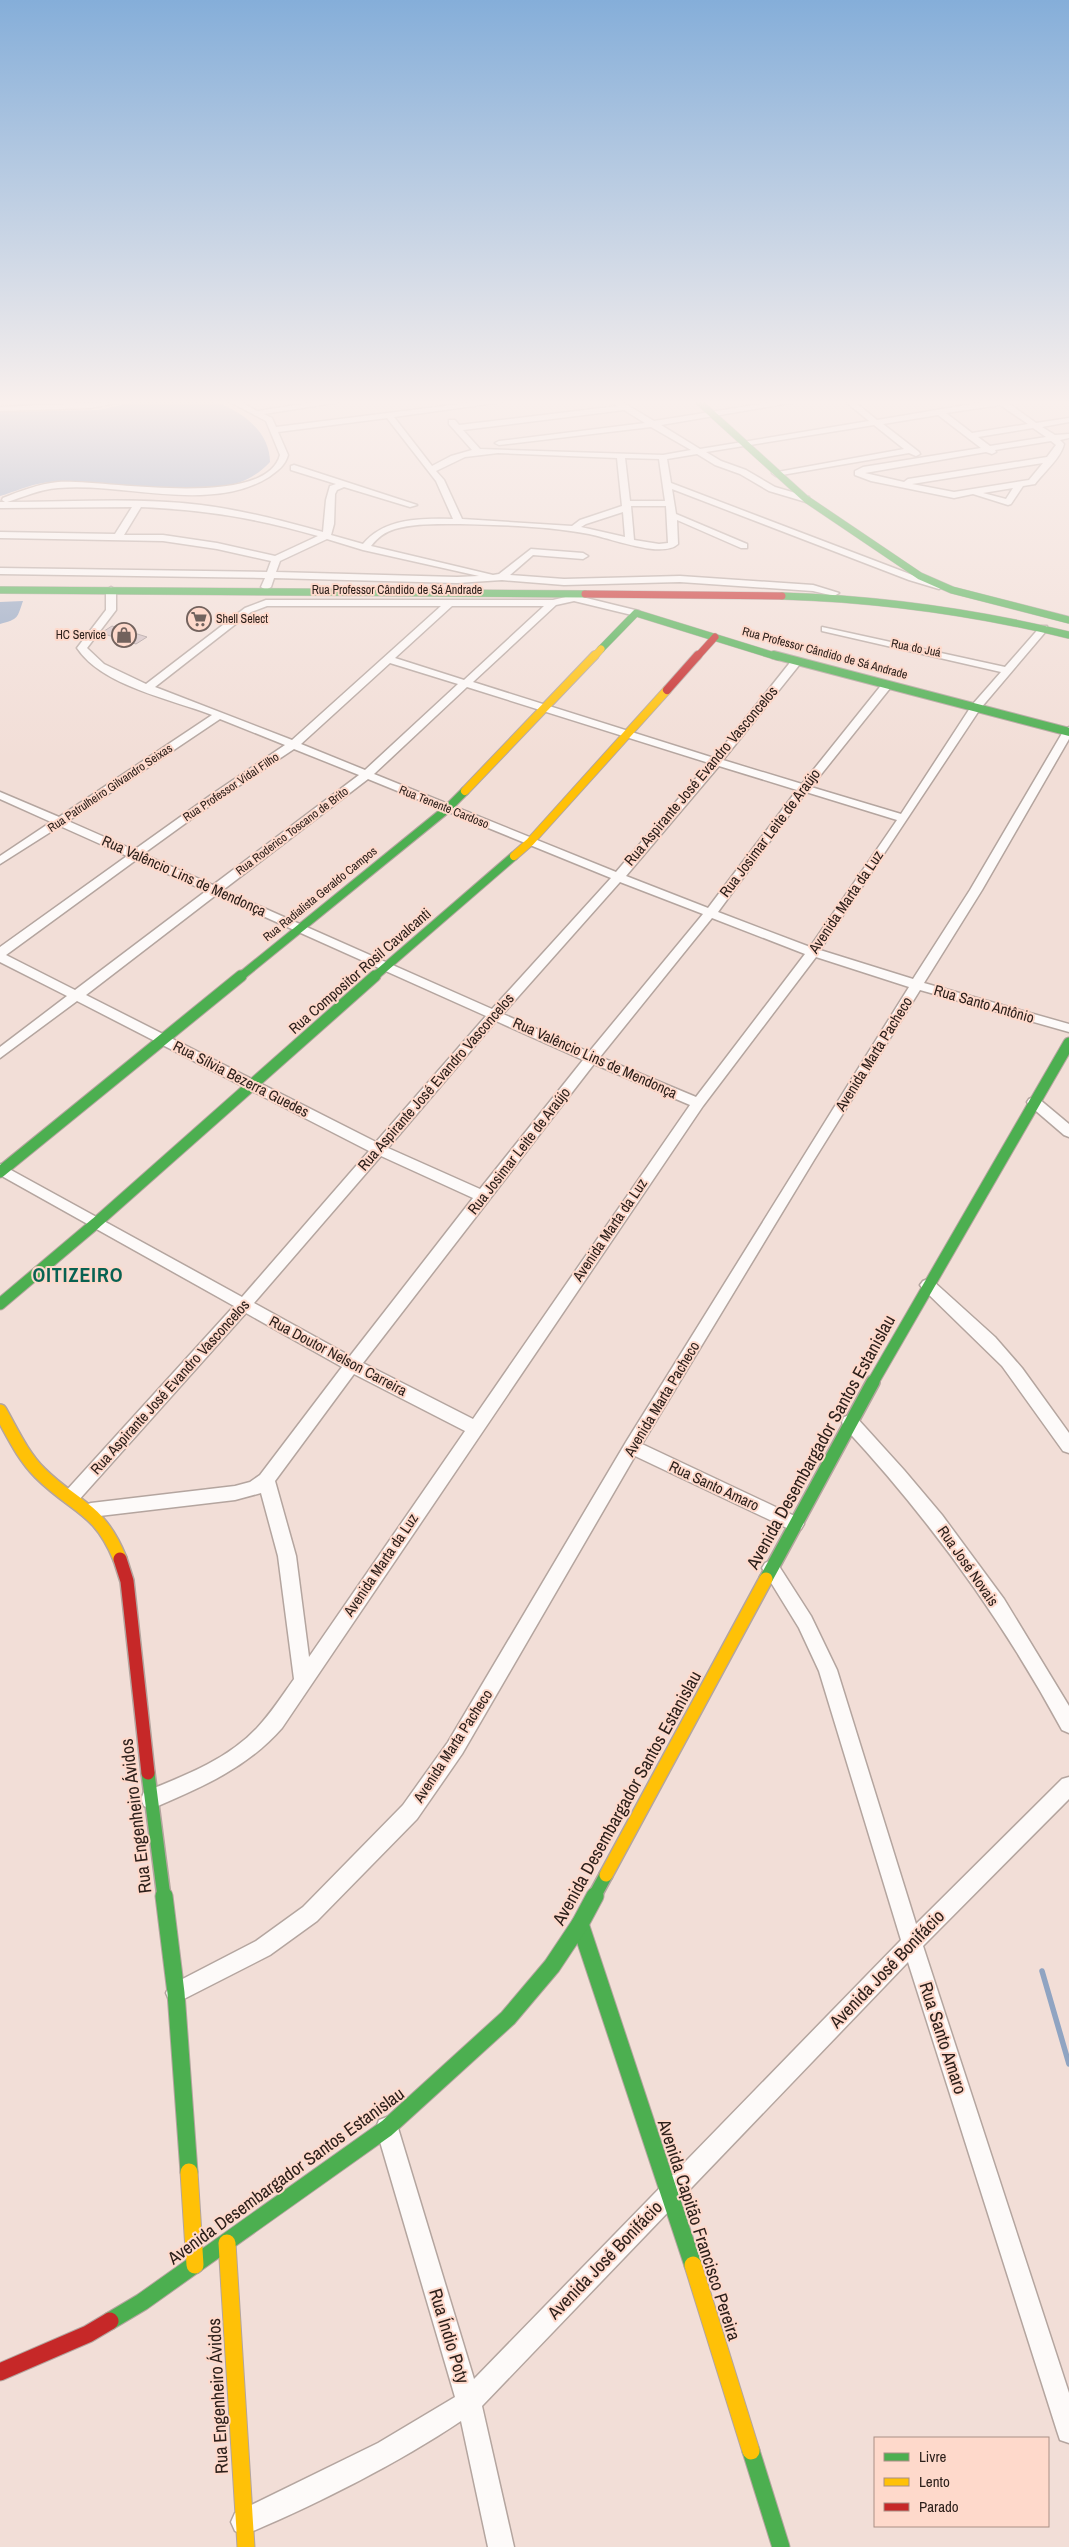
<svg xmlns="http://www.w3.org/2000/svg" width="1069" height="2547" font-family="'Archivo Narrow',sans-serif">
<style>
.water{fill:#90a4c2}
.lines{fill:none;stroke-linecap:round;stroke-linejoin:round}
.stream{stroke:#90a4c2;stroke-width:5.5}
.building{fill:#d3c0c3;stroke:#a79898}
.street-casing{stroke:#b4a59f;stroke-width:3}
.fast-far4-casing{stroke:#b4a59f;stroke-width:8}
.fast-far3-casing{stroke:#b4a59f;stroke-width:10}
.fast-far2-casing{stroke:#b4a59f;stroke-width:13}
.fast-far1-casing{stroke:#b4a59f;stroke-width:16}
.fast-casing{stroke:#b4a59f;stroke-width:19}
.slow-far3-casing{stroke:#b4a59f;stroke-width:8}
.slow-far2-casing{stroke:#b4a59f;stroke-width:10}
.slow-far1-casing{stroke:#b4a59f;stroke-width:16}
.slow-casing{stroke:#b4a59f;stroke-width:19}
.jam-far3-casing{stroke:#b4a59f;stroke-width:8}
.jam-far2-casing{stroke:#b4a59f;stroke-width:10}
.jam-far1-casing{stroke:#b4a59f;stroke-width:16}
.jam-casing{stroke:#b4a59f;stroke-width:19}
.street{fill:#fdfaf9;fill-rule:evenodd}
.fast-far4{stroke:#4caf50;stroke-width:7}
.fast-far3{stroke:#4caf50;stroke-width:8}
.fast-far2{stroke:#4caf50;stroke-width:11}
.fast-far1{stroke:#4caf50;stroke-width:13}
.fast{stroke:#4caf50;stroke-width:17}
.slow-far3{stroke:#ffc107;stroke-width:7}
.slow-far2{stroke:#ffc107;stroke-width:8}
.slow-far1{stroke:#ffc107;stroke-width:13}
.slow{stroke:#ffc107;stroke-width:17}
.jam-far3{stroke:#c62828;stroke-width:7}
.jam-far2{stroke:#c62828;stroke-width:8}
.jam-far1{stroke:#c62828;stroke-width:13}
.jam{stroke:#c62828;stroke-width:17}
.labels{text-anchor:middle;stroke-width:4;stroke-linejoin:round;paint-order:stroke}
.far-street-label{font-size:12px;fill:#2d201b;stroke:#fed9cb}
.far-poi-label{font-size:12px;fill:#2d201b;stroke:#fed9cb;text-anchor:start}
.street-label{font-size:15px;fill:#2d201b;stroke:#fed9cb}
.near-street-label{font-size:18px;fill:#2d201b;stroke:#fed9cb}
.district-label{font-size:20px;font-weight:bold;letter-spacing:1px;fill:#086252;stroke:#fed9cb}
</style>
<rect width="100%" height="100%" fill="#f2ded7"/>
<!-- water -->
<g class="water">
<path d="M135,402H215C242,411 270,432 270,462C230,507 140,489 85,484C72,483 56,480 43,483C29,485 14,492 0,496V412L99,410Z"/>
<path d="M23,601C17,618 19,619 0,624V602Z"/>
</g>
<g class="lines">
<!-- stream -->
<polyline class="stream" points="1042,1971 1069,2064"/>
</g>
<!-- building -->
<polygon class="building" points="112,626 147,637 136,644 101,633"/>
<g class="lines">
<defs>
<g id="street">
<polygon points="122,402 90,408 0,411 0,407"/>
<path d="M230,402H241L257,411L316,402H340L264,414L272,418L276,427L476,402H502L394,417L432,466L451,456L472,450L449,424V420H455L459,425L618,406L612,402H622L654,421L774,402H796L661,425L700,449L869,421L846,402H855L877,420L984,402H1007L1036,423L1069,418V422L1042,427L1055,435L1069,434V438L1060,440L1064,444C1061,458 1044,472 1035,484L1023,486L1011,504L1008,505L973,494L954,498L871,481L855,475V471L863,467L981,448L938,415L883,424L919,452L920,454L916,456L909,453L776,476L772,473L904,449L874,425L706,452L721,461L746,470L775,487L809,497V501L806,502L769,491L740,474L715,465L697,454L667,459L671,483L915,576L942,584L944,586L939,589L909,580L672,489L676,514L747,544V548H741L677,520L678,544C662,559 610,538 589,534C547,526 503,525 460,524C439,524 416,523 395,529C385,532 378,537 371,546L493,575L499,574L531,549L583,553L588,556L583,559L533,555L510,575L564,579L680,576L813,585L839,593L834,596L813,591L680,582L564,585L502,580L457,583L274,578L271,587L266,590L261,587L265,578L0,574V568L267,572L271,561L217,549L163,541L0,538V532L115,534L132,507L0,508V502H5L2,500L3,498C20,491 39,484 58,482C102,479 265,511 280,455L266,421ZM1000,405L1028,424L972,433L946,413ZM624,410L645,423L499,441L495,443L499,445L651,427L691,450L663,455L480,449L463,430ZM387,418L436,481L453,519C421,518 384,518 363,544L331,535L334,524L335,494L337,490L344,487L410,507L417,505L294,465L291,466V470L336,484L330,486L326,500L323,532C283,521 242,510 201,505C137,497 71,502 7,502C24,497 40,489 58,488C124,482 209,514 269,477C277,471 285,466 288,455L278,432ZM1033,428L1046,437L990,446L978,437ZM1051,441L1056,445L1047,457L908,479L904,482L865,473L986,452L992,454L996,452L995,450ZM498,453L617,458L622,506L580,520L572,526L462,519L444,480L436,471L465,457ZM625,458L659,459L665,501H630ZM1043,463L1029,480L954,492L912,484ZM1013,488L1006,499L983,493ZM631,506H666L668,543L659,544L634,540ZM141,507C206,510 255,518 318,536L275,556L217,543L163,535H124ZM623,512L625,537L581,527L586,524ZM327,539L363,550L479,576L457,577L276,572L280,561Z"/>
<path d="M111,587L116,590V610L87,648L104,664L146,684L245,608L266,600H553L574,595L639,611L641,613L636,616L574,601L556,605L473,682L714,758L792,660H800V664L723,760L802,784L883,683H891V687L811,787L901,814L972,705L1001,672L822,631V627L1005,667L1041,626H1047V630L980,709L820,950L913,979L970,890L1064,730L1069,727V739L982,890L924,983L1069,1024V1032L920,990L814,1160L642,1444L801,1519L804,1524L801,1529L795,1531L789,1529L635,1456L462,1754L417,1819L317,1921L270,1955L176,2003L169,2000L166,1993L169,1986L256,1941L303,1907L403,1805L448,1742L626,1442L909,987L816,957L703,1106L282,1728C246,1769 200,1788 151,1809L144,1806L141,1799L144,1792C184,1776 227,1760 257,1728C271,1713 282,1696 294,1679L278,1556L261,1493L235,1500L91,1517L85,1515L83,1510L85,1505L91,1503L235,1486L250,1482L260,1475L342,1367L246,1313L77,1502L71,1504L65,1502L63,1497L65,1492L234,1306L0,1175V1164L242,1297L369,1151L77,1001L0,1058V1047L67,996L0,962V947L127,856L60,826L0,864V856L51,822L0,799V792L59,817L212,715C171,699 102,686 77,648L106,610V590ZM267,606H441L292,740L155,687L251,612ZM452,606H544L464,680L395,658ZM390,663L458,684L365,770L301,744ZM467,687L709,763L616,872L374,774ZM220,719L285,745L211,795L134,850L68,821ZM294,749L359,775L213,885L143,854L219,799ZM719,766L797,790L708,908L626,876ZM368,779L611,878L492,1009L223,890ZM806,792L897,820L810,947L718,912ZM136,860L206,891L75,990L6,955ZM620,882L703,914L589,1052L503,1014ZM216,895L486,1016L376,1142L86,995ZM712,918L805,954L696,1097L600,1057ZM496,1021L583,1060L480,1189L388,1148ZM594,1064L690,1105L473,1419L363,1363ZM381,1156L473,1198L350,1356L254,1303ZM354,1374L465,1431L309,1657L296,1556L275,1481Z"/>
<polygon points="1034,1097 1039,1099 1069,1124 1069,1137 1064,1135 1029,1105 1027,1102 1029,1099"/>
<polygon points="928,1279 933,1281 995,1337 1022,1368 1069,1433 1069,1453 1063,1451 1002,1366 923,1289 920,1285 923,1281"/>
<path d="M850,1415L856,1417L904,1470L942,1515L1004,1599L1069,1706V1733L1062,1730C1002,1619 930,1520 844,1427L842,1422L844,1417Z"/>
<path d="M771,1560L777,1563L811,1616L837,1670L916,1924L1062,1779L1069,1777V1799L923,1946L1069,2393V2443L1060,2440L1057,2431L908,1962L482,2406L514,2547H488L461,2421C397,2464 315,2505 244,2535L235,2531L231,2522L235,2513L378,2443L455,2397L376,2128L379,2120L387,2117L395,2120L398,2128L474,2379L901,1940L819,1671L799,1628L762,1568L765,1563Z"/>
</g>
<g id="fast-far4">
<polyline points="699,402 806,499 920,576 952,590 1069,620"/>
<polyline points="0,590 585,594"/>
<path d="M782,596C880,599 974,612 1069,635"/>
<polyline points="601,649 636,613 778,657"/>
</g>
<g id="fast-far3">
<polyline points="774,655 1069,732"/>
<polyline points="240,977 447,809 465,791"/>
<polyline points="374,977 514,856"/>
</g>
<g id="fast-far2">
<polyline points="0,1172 241,976"/>
<polyline points="0,1304 96,1223 375,976"/>
<polyline points="872,1384 1069,1043"/>
</g>
<g id="fast-far1">
<polyline points="766,1579 873,1382"/>
<polyline points="148,1773 164,1897"/>
<polyline points="594,1897 606,1875"/>
</g>
<g id="fast">
<polyline points="164,1896 176,1993 189,2172"/>
<polyline points="580,1924 693,2265"/>
<polyline points="110,2321 142,2302 387,2128 508,2018 552,1966 580,1924 595,1896"/>
<polyline points="751,2451 781,2547"/>
</g>
<polyline id="slow-far3" points="594,657 601,649"/>
<g id="slow-far2">
<polyline points="465,791 595,655"/>
<polyline points="514,856 530,842 667,690"/>
</g>
<g id="slow-far1">
<path d="M0,1411C12,1432 22,1455 40,1473C75,1508 99,1507 120,1559"/>
<polyline points="606,1875 766,1579"/>
</g>
<g id="slow">
<polyline points="189,2172 195,2265"/>
<polyline points="227,2243 246,2547"/>
<polyline points="693,2265 751,2451"/>
</g>
<g id="jam-far3">
<polyline points="585,594 782,596"/>
<polyline points="697,657 715,637"/>
</g>
<polyline id="jam-far2" points="667,690 698,655"/>
<polyline id="jam-far1" points="120,1559 127,1581 148,1773"/>
<polyline id="jam" points="0,2372 88,2334 110,2321"/>
</defs>
<!-- street casing -->
<use href="#street" class="street-casing"/>
<!-- fast-far4 casing -->
<use href="#fast-far4" class="fast-far4-casing"/>
<!-- fast-far3 casing -->
<use href="#fast-far3" class="fast-far3-casing"/>
<!-- fast-far2 casing -->
<use href="#fast-far2" class="fast-far2-casing"/>
<!-- fast-far1 casing -->
<use href="#fast-far1" class="fast-far1-casing"/>
<!-- fast casing -->
<use href="#fast" class="fast-casing"/>
<!-- slow-far3 casing -->
<use href="#slow-far3" class="slow-far3-casing"/>
<!-- slow-far2 casing -->
<use href="#slow-far2" class="slow-far2-casing"/>
<!-- slow-far1 casing -->
<use href="#slow-far1" class="slow-far1-casing"/>
<!-- slow casing -->
<use href="#slow" class="slow-casing"/>
<!-- jam-far3 casing -->
<use href="#jam-far3" class="jam-far3-casing"/>
<!-- jam-far2 casing -->
<use href="#jam-far2" class="jam-far2-casing"/>
<!-- jam-far1 casing -->
<use href="#jam-far1" class="jam-far1-casing"/>
<!-- jam casing -->
<use href="#jam" class="jam-casing"/>
<!-- street -->
<use href="#street" class="street"/>
<!-- fast-far4 -->
<use href="#fast-far4" class="fast-far4"/>
<!-- fast-far3 -->
<use href="#fast-far3" class="fast-far3"/>
<!-- fast-far2 -->
<use href="#fast-far2" class="fast-far2"/>
<!-- fast-far1 -->
<use href="#fast-far1" class="fast-far1"/>
<!-- fast -->
<use href="#fast" class="fast"/>
<!-- slow-far3 -->
<use href="#slow-far3" class="slow-far3"/>
<!-- slow-far2 -->
<use href="#slow-far2" class="slow-far2"/>
<!-- slow-far1 -->
<use href="#slow-far1" class="slow-far1"/>
<!-- slow -->
<use href="#slow" class="slow"/>
<!-- jam-far3 -->
<use href="#jam-far3" class="jam-far3"/>
<!-- jam-far2 -->
<use href="#jam-far2" class="jam-far2"/>
<!-- jam-far1 -->
<use href="#jam-far1" class="jam-far1"/>
<!-- jam -->
<use href="#jam" class="jam"/>
</g>
<!-- sky -->
<linearGradient id="sky" x2="0" y2="1"><stop stop-color="#85aed9"/><stop offset="0.53" stop-color="#f9f0ed"/><stop offset="1" stop-color="#f9f0ed" stop-opacity="0"/></linearGradient>
<rect width="1069" height="759" fill="url(#sky)"/>
<!-- icons -->
<defs>
<symbol id="supermarket-ring" viewBox="-11 -11 22 22"><circle r="9.5" fill="#fed9cb" stroke="#72625d" stroke-width="1.5"/><path d="M-6-5.5h2.5l.6 2H6L4.5 2H-2.5L-4.4-4H-6ZM-1.5 3.2a1.3 1.3 0 1 0 .1 0ZM3 3.2a1.3 1.3 0 1 0 .1 0Z" fill="#72625d"/></symbol>
<symbol id="shop-ring" viewBox="-11 -11 22 22"><circle r="9.5" fill="#fed9cb" stroke="#72625d" stroke-width="1.5"/><path d="M-5-2.5h2.3a2.7 3.5 0 0 1 5.4 0H5L5.5 6h-11ZM-1.5-2.5h3a1.5 2.3 0 0 0-3 0Z" fill="#72625d"/></symbol>
</defs>
<g fill-rule="evenodd">
<use href="#supermarket-ring" x="185" y="605" width="28" height="28"/>
<use href="#shop-ring" x="110" y="621" width="28" height="28"/>
</g>
<g class="labels">
<!-- far-street labels -->
<g class="far-street-label">
<text x="397" y="594">Rua Professor Cândido de Sá Andrade</text>
<text transform="translate(916 648) rotate(11)" y="4">Rua do Juá</text>
<text transform="translate(825 653) rotate(15)" y="4">Rua Professor Cândido de Sá Andrade</text>
<text transform="translate(231 787) rotate(-34)" y="4">Rua Professor Vidal Filho</text>
<text transform="translate(110 788) rotate(-34)" y="4">Rua Patrulheiro Gilvandro Seixas</text>
<text transform="translate(444 807) rotate(22)" y="4">Rua Tenente Cardoso</text>
<text transform="translate(292 831) rotate(-37)" y="4">Rua Roderico Toscano de Brito</text>
<text transform="translate(320 894) rotate(-39)" y="4">Rua Radialista Geraldo Campos</text>
</g>
<!-- far-poi labels -->
<g class="far-poi-label">
<text x="216" y="623">Shell Select</text>
<text x="106" y="639" text-anchor="end">HC Service</text>
</g>
<!-- street labels -->
<g class="street-label">
<text transform="translate(701 776) rotate(-50)" y="5">Rua Aspirante José Evandro Vasconcelos</text>
<text transform="translate(770 833) rotate(-53)" y="5">Rua Josimar Leite de Araújo</text>
<text transform="translate(184 876) rotate(24)" y="5">Rua Valêncio Lins de Mendonça</text>
<text transform="translate(846 902) rotate(-56)" y="5">Avenida Marta da Luz</text>
<text transform="translate(360 971) rotate(-41)" y="5">Rua Compositor Rosil Cavalcanti</text>
<text transform="translate(984 1004) rotate(16)" y="5">Rua Santo Antônio</text>
<text transform="translate(874 1054) rotate(-58)" y="5">Avenida Marta Pacheco</text>
<text transform="translate(595 1058) rotate(24)" y="5">Rua Valêncio Lins de Mendonça</text>
<text transform="translate(241 1079) rotate(27)" y="5">Rua Sílvia Bezerra Guedes</text>
<text transform="translate(436 1082) rotate(-49)" y="5">Rua Aspirante José Evandro Vasconcelos</text>
<text transform="translate(519 1151) rotate(-52)" y="5">Rua Josimar Leite de Araújo</text>
<text transform="translate(610 1230) rotate(-56)" y="5">Avenida Marta da Luz</text>
<text transform="translate(338 1356) rotate(28)" y="5">Rua Doutor Nelson Carreira</text>
<text transform="translate(170 1387) rotate(-48)" y="5">Rua Aspirante José Evandro Vasconcelos</text>
<text transform="translate(662 1399) rotate(-59)" y="5">Avenida Marta Pacheco</text>
<text transform="translate(714 1486) rotate(25)" y="5">Rua Santo Amaro</text>
<text transform="translate(381 1565) rotate(-56)" y="5">Avenida Marta da Luz</text>
<text transform="translate(968 1566) rotate(55)" y="5">Rua José Novais</text>
<text transform="translate(453 1746) rotate(-57)" y="5">Avenida Marta Pacheco</text>
</g>
<!-- near-street labels -->
<g class="near-street-label">
<text transform="translate(821 1442) rotate(-61)" y="6">Avenida Desembargador Santos Estanislau</text>
<text transform="translate(627 1798) rotate(-61)" y="6">Avenida Desembargador Santos Estanislau</text>
<text transform="translate(136 1816) rotate(-97)" y="6">Rua Engenheiro Ávidos</text>
<text transform="translate(887 1969) rotate(-46)" y="6">Avenida José Bonifácio</text>
<text transform="translate(943 2038) rotate(72)" y="6">Rua Santo Amaro</text>
<text transform="translate(286 2176) rotate(-36)" y="6">Avenida Desembargador Santos Estanislau</text>
<text transform="translate(699 2230) rotate(72)" y="6">Avenida Capitão Francisco Pereira</text>
<text transform="translate(605 2260) rotate(-46)" y="6">Avenida José Bonifácio</text>
<text transform="translate(449 2336) rotate(73)" y="6">Rua Índio Poty</text>
<text transform="translate(218 2396) rotate(-93)" y="6">Rua Engenheiro Ávidos</text>
</g>
<!-- district labels -->
<g class="district-label">
<text x="78" y="1282">OITIZEIRO</text>
</g>
</g>
<!-- legend -->
<rect x="874" y="2437" width="175" height="90" fill="#fed9cb" stroke="#aa8f85"/>
<rect x="884" y="2453" width="25" height="8" fill="#4caf50" stroke="#aa8f85"/>
<text x="919" y="2462" font-size="15" fill="#2d201b">Livre</text>
<rect x="884" y="2478" width="25" height="8" fill="#ffc107" stroke="#aa8f85"/>
<text x="919" y="2487" font-size="15" fill="#2d201b">Lento</text>
<rect x="884" y="2503" width="25" height="8" fill="#c62828" stroke="#aa8f85"/>
<text x="919" y="2512" font-size="15" fill="#2d201b">Parado</text>
</svg>
